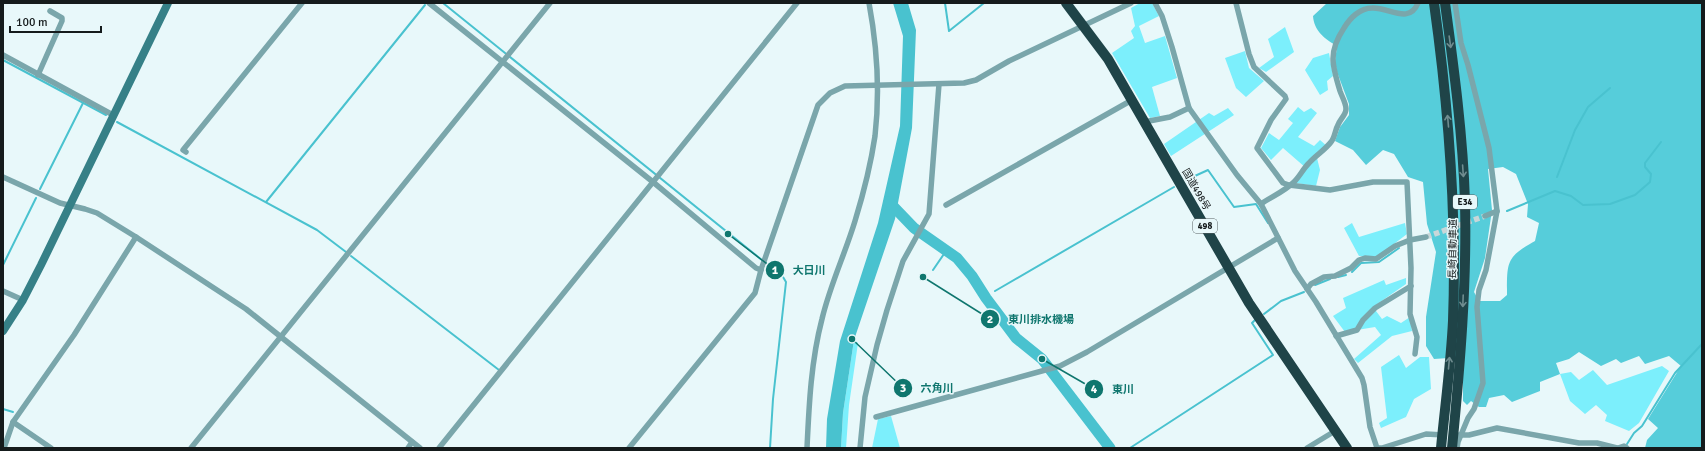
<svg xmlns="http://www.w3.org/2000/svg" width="1705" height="451" font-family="Signika,'Noto Sans JP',sans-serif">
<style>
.green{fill:#7ceffc}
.forest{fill:#56cdda;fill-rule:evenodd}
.water{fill:#49c2cf}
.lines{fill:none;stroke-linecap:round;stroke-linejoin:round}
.stream{stroke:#49c2cf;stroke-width:2}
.river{stroke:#49c2cf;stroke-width:11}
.street-tunnel{stroke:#c8d7d9;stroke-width:5.5;stroke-dasharray:5.5 3;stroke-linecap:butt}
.street{stroke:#7aa6ab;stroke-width:5.5}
.secondary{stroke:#368087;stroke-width:8}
.highway{stroke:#1f4448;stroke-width:10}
.oneway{stroke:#6f8c8f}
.labels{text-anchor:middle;stroke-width:3;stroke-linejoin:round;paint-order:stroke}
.shield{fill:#e8f8fa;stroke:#545d5f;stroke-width:1}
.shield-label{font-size:9px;font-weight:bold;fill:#151b1c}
.street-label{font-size:10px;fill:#151b1c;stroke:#e8f8fa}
.leader{fill:none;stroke:#0f766e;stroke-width:1.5}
.callout-dot{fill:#0f766e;stroke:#e8f8fa;stroke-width:1.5}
.mark-label{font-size:12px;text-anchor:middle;font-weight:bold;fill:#fff}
.callout-label{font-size:11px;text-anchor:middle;font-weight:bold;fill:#0f766e;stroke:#e8f8fa;stroke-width:3;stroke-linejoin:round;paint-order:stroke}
</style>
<rect width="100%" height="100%" fill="#e8f8fa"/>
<!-- green -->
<g class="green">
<polygon points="1140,3 1152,3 1159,16 1139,26 1145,43 1165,36 1177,78 1152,87 1160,116 1150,118 1112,53 1134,38 1131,31 1135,26 1131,8"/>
<polygon points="1285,27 1294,52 1266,72 1259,68 1274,57 1268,39"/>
<polygon points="1245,51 1249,68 1264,81 1246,97 1236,88 1225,58"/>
<polygon points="1329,53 1333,76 1327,81 1328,90 1320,95 1305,70 1313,58"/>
<polygon points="1298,107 1304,112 1311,108 1317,113 1298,137 1314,146 1320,140 1328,147 1317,158 1320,170 1316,186 1296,183 1306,168 1283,148 1271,160 1261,148 1269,133 1279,140 1293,123 1288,119"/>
<polygon points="1228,108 1234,115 1171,156 1164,144 1209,113 1214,116"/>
<polygon points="1352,223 1359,237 1405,223 1407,234 1377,257 1359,256 1344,228"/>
<polygon points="1406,278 1406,284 1373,307 1382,319 1387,316 1401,323 1410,317 1412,331 1392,336 1358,363 1354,359 1381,335 1375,327 1345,332 1333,316 1346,308 1343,298 1384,280 1386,285"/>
<polygon points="854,340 858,343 849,405 846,448 841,448 843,413"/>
<polygon points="1399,355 1406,368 1420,357 1429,357 1431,389 1414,399 1406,417 1381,428 1379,423 1387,418 1381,367"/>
<polygon points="1662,366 1669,371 1639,423 1629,431 1605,421 1607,415 1596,405 1585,414 1570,401 1560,374 1571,372 1579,380 1593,370 1607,385"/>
<polygon points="891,416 900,448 872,448 878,419"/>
</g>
<!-- forest -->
<path class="forest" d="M1327,3H1702V448H1645L1647,440L1658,428L1648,419L1681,366L1669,356L1645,364L1639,356L1621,363L1616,359L1601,366L1579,352L1569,359L1556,363L1560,374L1540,382V391L1512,402L1504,395L1489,398L1486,407H1479L1471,401L1467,405L1463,401V357L1434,359L1426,346V317L1436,252L1427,224L1423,182L1408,177L1394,154L1383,150L1366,165L1353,150L1335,141L1340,127L1349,115V104L1337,72L1335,61L1337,46C1325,39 1314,31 1313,16ZM1503,167L1516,174L1528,204L1527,217L1539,223L1535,241C1506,257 1507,262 1507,295L1500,301H1479L1474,292L1485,258L1492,210L1488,169Z"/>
<!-- water -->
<polygon class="water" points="893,3 908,3 916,30 912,128 895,219 854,340 843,413 841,448 826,448 827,419 840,341 878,223 900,126 903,36"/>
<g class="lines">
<!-- stream -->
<g class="stream">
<polyline points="443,3 783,277 786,282 773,399 770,448"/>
<polyline points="945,3 949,31 984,3"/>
<polyline points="3,60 106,115"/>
<polyline points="117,122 317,230 346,252"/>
<polyline points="1557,177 1575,130 1588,107 1610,88"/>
<polyline points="1186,180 1208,170 1234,207 1256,204 1268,223"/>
<polyline points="40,189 83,103"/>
<polyline points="266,202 425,5"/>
<polyline points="1507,211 1555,191 1571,196 1583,205 1610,204 1635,195 1650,182 1651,174 1645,167 1645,163 1661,142"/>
<polyline points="351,256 499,370"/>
<polyline points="3,265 36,198"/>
<polyline points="933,270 946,251"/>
<polyline points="1352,272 1361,263 1379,262 1399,248"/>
<polyline points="1338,277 1346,275"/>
<polyline points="1315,285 1330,279"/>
<polyline points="995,291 1174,187"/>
<polyline points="1264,314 1281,301 1304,292"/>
<polyline points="3,409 13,412"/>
<polyline points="1627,444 1634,433 1642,426 1675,373 1702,344"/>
<polyline points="1130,448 1273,355 1252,323 1255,320"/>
</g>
<!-- river -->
<polyline class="river" points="889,202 914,228 957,258 972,276 986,298 1016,338 1042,359 1110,448"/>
<!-- street-tunnel -->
<polyline class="street-tunnel" points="1426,237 1485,216"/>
<!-- street -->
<g class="street">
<polyline points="429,3 653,182 756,268 761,270"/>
<polyline points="1155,3 1162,16 1172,47 1189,108 1237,175 1261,204 1295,271 1316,302 1362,378 1364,385 1370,427 1377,448"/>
<polyline points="1236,3 1249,54 1254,67 1285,96 1286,99 1271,120 1257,148 1283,183 1289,185 1330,190 1373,182 1407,182 1411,268 1410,314 1417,337 1415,354"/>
<polyline points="1455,3 1461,43 1468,65 1489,148 1497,211 1486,270 1479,290 1477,307 1483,383 1474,409 1468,418 1458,442 1457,448"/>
<polyline points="3,55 113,115"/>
<polyline points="38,75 62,21 62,18 50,11"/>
<polyline points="1144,122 1170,117 1189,108"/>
<polyline points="186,152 183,150 302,3"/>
<polyline points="3,177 60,203 85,209 97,213 136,237 246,309 420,448"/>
<path d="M1261,204C1271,197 1285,191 1294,182C1300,176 1303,169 1309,163C1316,155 1325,150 1331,142C1335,137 1335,130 1338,125C1340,119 1346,115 1346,109C1346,103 1342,97 1340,91C1332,65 1328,52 1344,28C1350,18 1360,8 1372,8C1389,7 1409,25 1418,3"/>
<polyline points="946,205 1132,100"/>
<polyline points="1485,216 1497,211"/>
<polyline points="1307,289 1311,284 1324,277 1335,276 1351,268 1359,260 1365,258 1376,259 1395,246 1410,240 1426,237"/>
<polyline points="3,291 23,300"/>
<polyline points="1336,336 1357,330 1363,320 1375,308 1411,286"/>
<polyline points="876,417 1060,366 1087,352 1278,238"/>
<polyline points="13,422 51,448"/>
<polyline points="1459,435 1469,435 1497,428 1579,443 1597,443 1617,448"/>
<polyline points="4,448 13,422 74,335 136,237"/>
<polyline points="191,448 550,3"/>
<polyline points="408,448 412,442"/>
<polyline points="439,448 797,3"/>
<polyline points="629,448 755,293 761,270 818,105 830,93 845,86 964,83 976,80 1009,61 1131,3"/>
<path d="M807,448C809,405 811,361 822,319C830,285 845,254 855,221C863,195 871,163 875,136C880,92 877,46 869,3"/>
<polyline points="860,448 865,397 877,345 887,310 903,261 929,214 939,84"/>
<polyline points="1307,448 1335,431"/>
<polyline points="1377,448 1382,448 1426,434 1444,435"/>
<polyline points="1618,448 1624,446 1627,448"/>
</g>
<!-- secondary -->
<polyline class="secondary" points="3,331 23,300 41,265 168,3"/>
<!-- highway -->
<g class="highway">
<polyline points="1066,3 1108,59 1249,303 1347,448"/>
<path d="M1434,3C1449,110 1457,212 1453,321C1451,363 1445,406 1441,448"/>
<path d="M1445,3C1454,69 1463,136 1465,202C1467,284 1460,366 1452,448"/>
</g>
</g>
<!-- one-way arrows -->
<defs><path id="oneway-shaft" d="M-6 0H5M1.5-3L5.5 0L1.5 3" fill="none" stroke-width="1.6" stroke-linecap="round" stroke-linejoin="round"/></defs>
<g class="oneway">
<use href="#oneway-shaft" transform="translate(1450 42) rotate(82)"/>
<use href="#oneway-shaft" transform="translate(1448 121) rotate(-95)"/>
<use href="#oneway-shaft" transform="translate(1463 171) rotate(86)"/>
<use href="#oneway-shaft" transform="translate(1463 301) rotate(92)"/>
<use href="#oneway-shaft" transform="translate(1449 363) rotate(-85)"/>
</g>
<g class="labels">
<!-- shield labels -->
<g class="shield">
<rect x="1453" y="195" width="24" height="14" rx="3"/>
<rect x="1193" y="219" width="24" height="14" rx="3"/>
</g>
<g class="shield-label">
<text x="1465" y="205">E34</text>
<text x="1205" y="229">498</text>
</g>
<!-- street labels -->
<g class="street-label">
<text transform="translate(1197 189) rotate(60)" y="4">国道498号</text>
<text transform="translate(1452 249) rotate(-89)" y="4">長崎自動車道</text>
</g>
</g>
<!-- callouts -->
<path class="leader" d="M728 234L775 270M923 277L990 319M852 339L903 388M1042 359L1094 389"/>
<g class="callout-dot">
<circle cx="728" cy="234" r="4"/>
<circle cx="923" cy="277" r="4"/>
<circle cx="852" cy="339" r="4"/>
<circle cx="1042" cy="359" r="4"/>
<circle cx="775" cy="270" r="10"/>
<circle cx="990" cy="319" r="10"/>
<circle cx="903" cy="388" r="10"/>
<circle cx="1094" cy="389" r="10"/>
</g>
<g class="mark-label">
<text x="775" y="274">1</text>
<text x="990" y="323">2</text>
<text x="903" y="392">3</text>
<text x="1094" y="393">4</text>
</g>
<g class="callout-label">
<text x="809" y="274">大日川</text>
<text x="1041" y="323">東川排水機場</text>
<text x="937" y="392">六角川</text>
<text x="1123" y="393">東川</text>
</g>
<!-- border -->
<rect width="1705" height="451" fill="none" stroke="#151b1c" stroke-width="8"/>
<!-- scale -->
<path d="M10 26v6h91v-6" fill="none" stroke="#151b1c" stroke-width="2"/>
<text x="16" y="26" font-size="12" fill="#151b1c" stroke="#e8f8fa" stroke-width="3" paint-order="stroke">100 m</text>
</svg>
